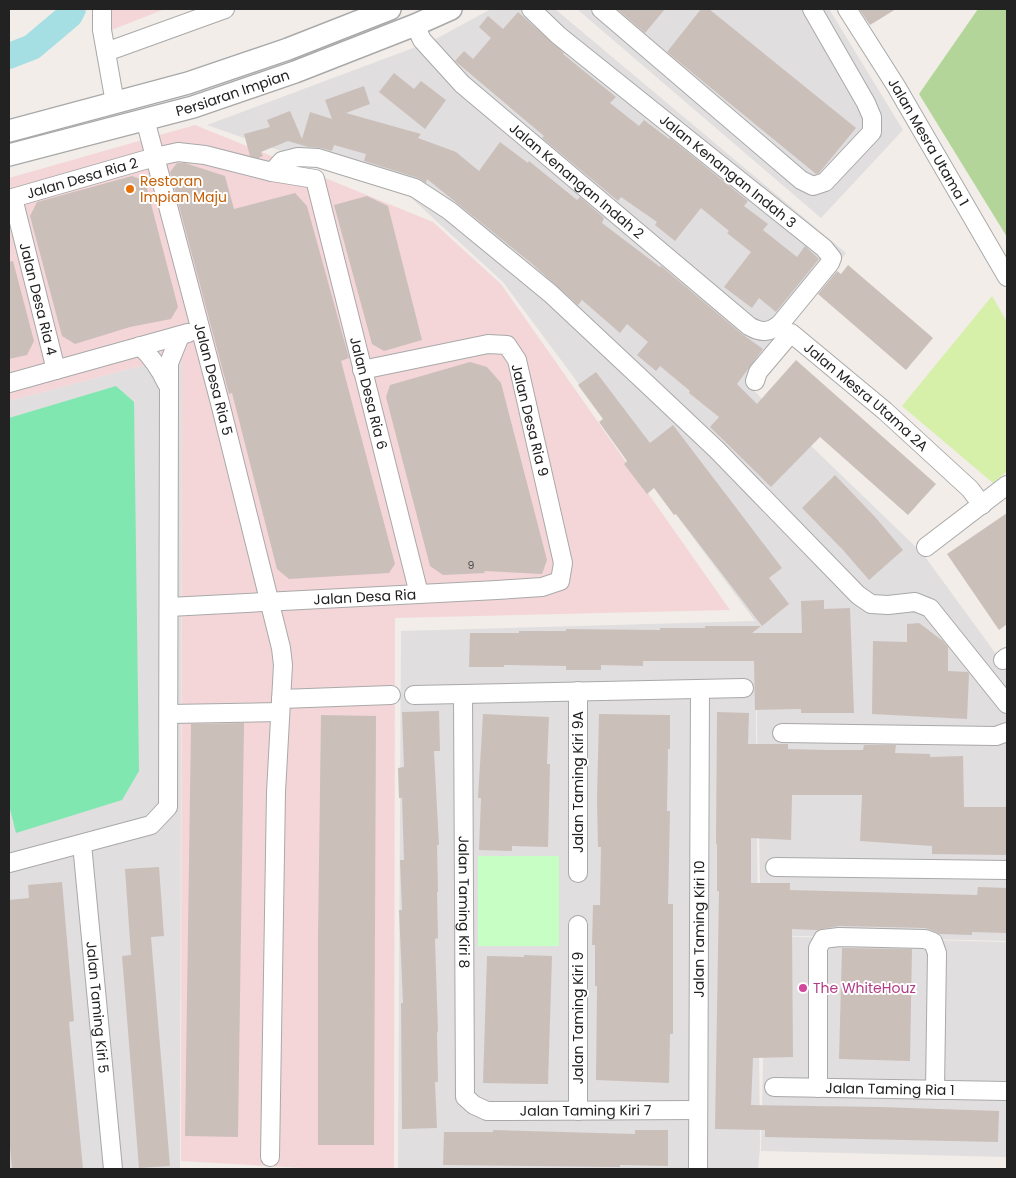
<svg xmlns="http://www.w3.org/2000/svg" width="1016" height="1178" font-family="Poppins,sans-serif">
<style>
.residential{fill:#e0dedf}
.commercial{fill:#f4d6d9}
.grass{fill:#d6f0aa}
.forest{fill:#b3d599}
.park{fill:#c6fec3}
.pitch{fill:#80e7b1}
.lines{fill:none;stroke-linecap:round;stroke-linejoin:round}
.river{stroke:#a5dee3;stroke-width:26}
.building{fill:#cbbfba}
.minor-casing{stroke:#a9a9a9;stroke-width:20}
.tertiary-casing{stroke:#a9a9a9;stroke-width:24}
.minor{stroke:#fff;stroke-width:18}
.tertiary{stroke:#fff;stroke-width:21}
.food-dot{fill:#e8710a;stroke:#fff;stroke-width:2}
.hotel-dot{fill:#d1479c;stroke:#fff;stroke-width:2}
.labels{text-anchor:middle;stroke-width:4;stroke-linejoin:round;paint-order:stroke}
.number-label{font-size:11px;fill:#4c4948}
.street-label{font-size:14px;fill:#222;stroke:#fff}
.food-label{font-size:14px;fill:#c56008;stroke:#fff;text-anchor:start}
.hotel-label{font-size:14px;fill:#b23c85;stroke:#fff;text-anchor:start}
</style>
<rect width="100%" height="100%" fill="#f2ede8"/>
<!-- residential -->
<g class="residential">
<polygon points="491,9 555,9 846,253 747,384 923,554 1007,669 1007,941 761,935 755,622 760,1148 758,1169 398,1169 401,631 755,621 503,282 409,196 207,125 432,41"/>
<polygon points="577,9 829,9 903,130 821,218"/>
<polygon points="182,355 180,1169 9,1169 9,401"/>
<polygon points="766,936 1007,942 1007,1157 761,1151"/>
</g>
<!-- commercial -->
<g class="commercial">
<polygon points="108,9 165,9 109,31"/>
<polygon points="195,125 433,222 501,284 730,610 395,618 394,1169 320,1169 181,1161 182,355 9,401 9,178"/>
</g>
<!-- grass -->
<polygon class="grass" points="992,296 1007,322 1007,471 993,483 902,406"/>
<!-- forest -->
<polygon class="forest" points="978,9 1007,9 1007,237 919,94"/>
<!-- park -->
<rect class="park" x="478" y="856" width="81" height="90"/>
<!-- pitch -->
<polygon class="pitch" points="116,386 134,402 139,771 122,800 16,833 9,805 9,418"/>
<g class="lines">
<!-- river -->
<polyline class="river" points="9,56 32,47 70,15 73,9"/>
</g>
<!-- building -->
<g class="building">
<polygon points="617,9 665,9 645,33"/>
<polygon points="701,9 709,9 856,128 819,173 816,174 667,52"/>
<polygon points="859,9 896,9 870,25"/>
<polygon points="518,12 564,53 563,54 616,97 610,103 639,126 644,120 669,139 670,138 748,201 744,206 768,224 763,230 797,257 805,246 816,256 819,259 776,312 759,298 752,308 724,287 751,252 727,233 729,231 701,208 675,241 655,225 657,222 621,197 618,201 542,138 544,136 455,61 464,51 473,59 491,38 479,27 488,16 503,29"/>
<polygon points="394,73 414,89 421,81 446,100 425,129 379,92"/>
<polygon points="364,86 370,104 346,113 421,134 418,138 456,152 479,171 500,142 528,163 529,161 577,200 580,197 604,218 602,223 660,267 661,266 742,334 763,349 737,384 757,404 796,360 936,484 908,515 820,437 771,487 710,427 719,417 689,393 690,391 660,366 656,371 637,355 648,342 627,324 620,333 582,300 578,305 531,263 427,179 426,183 418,178 364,161 366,154 334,145 332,151 321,148 308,147 288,141 261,152 263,156 258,158 250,156 244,134 270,127 267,120 290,111 302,139 310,112 332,119 325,100"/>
<polygon points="177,163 185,163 225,176 234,209 295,193 307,206 349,358 341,361 395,564 389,573 289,579 277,569 232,393 229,394 170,172"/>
<polygon points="132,176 145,181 178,307 171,319 130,327 75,344 62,336 30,216 37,202"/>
<polygon points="367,196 388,206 422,340 384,351 372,344 334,205"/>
<polygon points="13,261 34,341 27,355 9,359 9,262"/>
<polygon points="848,265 933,338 906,370 818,294 837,271 841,274"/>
<polygon points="470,362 487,367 501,383 547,560 542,574 484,571 485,573 443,575 430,566 386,397 390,385"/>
<polygon points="596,372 650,443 673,425 782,568 769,578 789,604 762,626 676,514 674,515 654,488 647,494 624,464 627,461 599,422 603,419 578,385"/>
<polygon points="835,475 876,518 903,550 869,580 843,550 802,508"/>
<polygon points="1007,513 1007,624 999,630 947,554"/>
<polygon points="824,600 824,609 850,608 854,713 801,713 801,709 755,710 754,661 643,661 643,666 601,665 601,670 566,670 566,666 504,665 504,667 469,667 470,633 519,633 519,631 566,631 566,629 660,630 660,628 705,628 705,626 761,626 752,633 802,633 801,601"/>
<polygon points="919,623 943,641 948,647 948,671 968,672 969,674 967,719 872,714 873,641 907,642 907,624"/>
<polygon points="439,711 440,751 434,751 439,845 437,845 438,892 437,892 438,938 435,939 438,1032 437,1032 438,1082 435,1082 437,1128 402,1129 401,1003 403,1003 399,910 402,910 400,860 404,860 402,798 399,798 398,768 404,767 402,712"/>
<polygon points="717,712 749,713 748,744 788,744 788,749 826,750 863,750 864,745 896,745 895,753 930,754 930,757 963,756 964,807 1007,807 1007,855 932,854 932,846 860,841 862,795 792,795 791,840 751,838 751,883 790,883 790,890 977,895 978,887 1007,888 1007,933 972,932 972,935 940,934 925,928 839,926 817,930 792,929 793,1057 753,1058 751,1105 880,1107 999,1111 998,1142 765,1137 765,1130 715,1129 719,891 717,891 717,844 716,844"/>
<polygon points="483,714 549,717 547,764 550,764 548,847 512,846 512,851 479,850 481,798 478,798"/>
<polygon points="599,714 670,715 670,749 668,749 667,811 670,811 668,904 673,904 673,1034 670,1034 669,1083 596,1080 597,986 595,986 595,945 592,945 593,905 600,905 601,847 598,847 597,800"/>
<polygon points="321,715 376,716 374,1145 318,1145 318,936"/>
<polygon points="244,723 238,1137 185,1136 191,724"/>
<polygon points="159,867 164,936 151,937 170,1166 139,1168 122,956 131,955 125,869"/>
<polygon points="62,882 74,1021 69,1022 83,1169 12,1169 9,1136 9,900 29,898 28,885"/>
<polygon points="842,948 912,949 910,1061 839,1059"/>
<polygon points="524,955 552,956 548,1084 483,1083 487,956 524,957"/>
<polygon points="493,1130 635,1134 635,1130 668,1130 668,1166 620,1165 620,1167 443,1165 444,1132 493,1132"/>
</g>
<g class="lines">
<defs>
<g id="minor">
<polyline points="102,9 102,30 115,103"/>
<polyline points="601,9 801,180 813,186 825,182 872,132 872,117 866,103 812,9"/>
<path id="s1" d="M847,9L896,86L1007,277"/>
<path id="s2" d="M415,25L422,40L462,84L749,326C761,333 769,333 780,324L830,263L832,258L824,248L558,35L531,9"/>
<polyline points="106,52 225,9"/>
<path id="s3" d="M145,119L220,403L281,648L283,665L276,792L270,1157"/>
<polyline points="272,172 282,161 298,157 318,158 415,188 450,211 551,294 647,384 717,450 858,595 871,604 888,605 915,602 930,608 1007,704"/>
<path id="s4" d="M13,198L56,370"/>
<path id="s5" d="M9,199L155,157L178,152L205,155L272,172L315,179L419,594"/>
<path d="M140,346C153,358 160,369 167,384"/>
<path id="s6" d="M755,381L758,372L791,333L885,411L970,489L982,505"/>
<polyline points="9,383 188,333"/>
<polyline points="926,547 1007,485"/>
<path id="s7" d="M169,607L497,590L542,587L560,581L563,563L517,360L507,345L488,344L362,370"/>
<polyline points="1003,660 1007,657"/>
<polyline points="578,691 578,873"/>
<path id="s8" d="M463,694L465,1097L474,1105L487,1111L698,1110"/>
<polyline points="414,695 744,688"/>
<polyline points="281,699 391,695"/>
<polyline points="169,714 280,712"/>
<polyline points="782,733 996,736 1007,732"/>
<path id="s9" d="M82,844L113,1169"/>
<polyline points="9,863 151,825 168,807 169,389 169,363 180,336"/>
<polyline points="775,867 1007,870"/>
<path id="s10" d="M774,1087L1007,1091"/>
<polyline points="818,1088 818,948 823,939 839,937 925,939 933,942 937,953 935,1090"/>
<polyline points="578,1111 578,925"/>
<path id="s11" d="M698,1169L700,689"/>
</g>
<g id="tertiary">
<polyline points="9,131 188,83 288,49 390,9"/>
<path id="s12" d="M9,155L193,107L295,72L415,25L451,9"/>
</g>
</defs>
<!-- minor casing -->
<use href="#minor" class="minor-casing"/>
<!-- tertiary casing -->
<use href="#tertiary" class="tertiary-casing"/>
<!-- minor -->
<use href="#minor" class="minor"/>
<!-- tertiary -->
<use href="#tertiary" class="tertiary"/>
</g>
<!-- markers -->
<circle class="food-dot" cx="130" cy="189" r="5"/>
<circle class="hotel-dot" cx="803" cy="988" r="5"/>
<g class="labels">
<!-- number labels -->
<g class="number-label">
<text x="471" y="569">9</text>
</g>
<!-- street labels -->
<g class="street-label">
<text dy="5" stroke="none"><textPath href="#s12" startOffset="232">Persiaran Impian</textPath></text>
<text dy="5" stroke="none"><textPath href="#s1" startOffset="156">Jalan Mesra Utama 1</textPath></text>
<text transform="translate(728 171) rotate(39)" y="5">Jalan Kenangan Indah 3</text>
<text dy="5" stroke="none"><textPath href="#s5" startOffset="76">Jalan Desa Ria 2</textPath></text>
<text dy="5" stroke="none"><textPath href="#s2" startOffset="226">Jalan Kenangan Indah 2</textPath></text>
<text dy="5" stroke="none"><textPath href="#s4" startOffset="104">Jalan Desa Ria 4</textPath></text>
<text dy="5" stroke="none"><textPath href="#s3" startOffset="269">Jalan Desa Ria 5</textPath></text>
<text dy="5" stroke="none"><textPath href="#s5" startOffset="536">Jalan Desa Ria 6</textPath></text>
<text dy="5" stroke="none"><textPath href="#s6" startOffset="159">Jalan Mesra Utama 2A</textPath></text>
<text transform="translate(530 420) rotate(76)" y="5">Jalan Desa Ria 9</text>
<text dy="5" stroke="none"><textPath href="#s7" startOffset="196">Jalan Desa Ria</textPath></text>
<text transform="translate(578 782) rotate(-90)" y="5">Jalan Taming Kiri 9A</text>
<text dy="5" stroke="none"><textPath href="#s8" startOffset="208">Jalan Taming Kiri 8</textPath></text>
<text dy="5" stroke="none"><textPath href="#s11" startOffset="240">Jalan Taming Kiri 10</textPath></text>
<text dy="5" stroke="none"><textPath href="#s9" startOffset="164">Jalan Taming Kiri 5</textPath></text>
<text transform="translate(578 1018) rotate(-90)" y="5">Jalan Taming Kiri 9</text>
<text dy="5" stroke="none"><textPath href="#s10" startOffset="116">Jalan Taming Ria 1</textPath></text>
<text dy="5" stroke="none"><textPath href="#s8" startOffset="528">Jalan Taming Kiri 7</textPath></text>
</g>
<!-- food labels -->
<g class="food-label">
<text x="140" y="186">Restoran<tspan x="140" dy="16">Impian Maju</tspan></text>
</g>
<!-- hotel labels -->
<g class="hotel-label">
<text x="813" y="993">The WhiteHouz</text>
</g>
</g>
<!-- border -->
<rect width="1016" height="1178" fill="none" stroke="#222222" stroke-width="20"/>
</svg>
